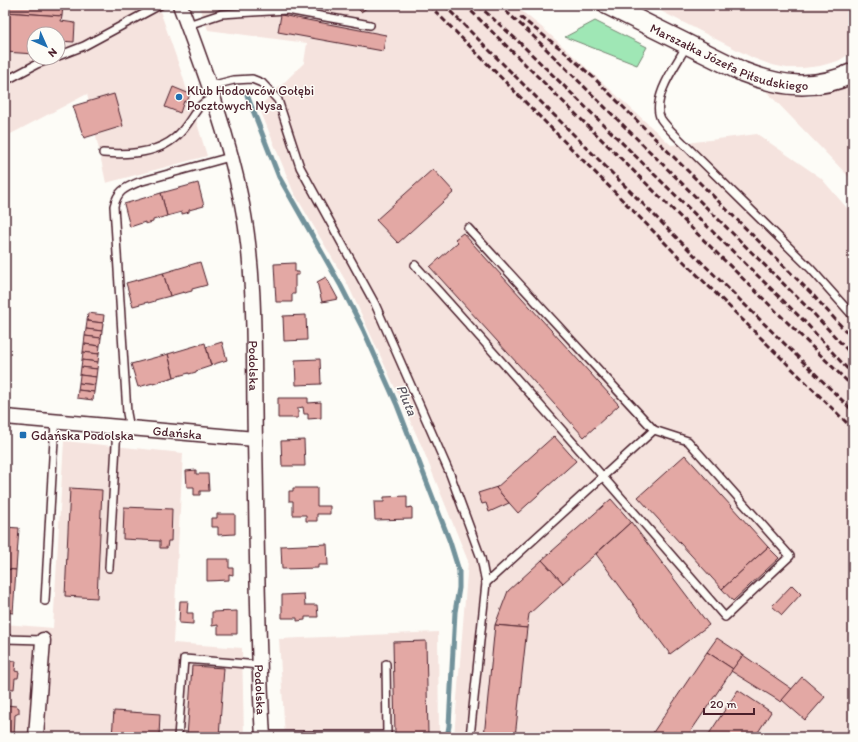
<svg xmlns="http://www.w3.org/2000/svg" width="858" height="742" font-family="Itim,sans-serif">
<style>
.built{fill:#f5e3de;fill-rule:evenodd}
.green{fill:#9fe7b5;stroke:#748370}
.lines{fill:none;stroke-linecap:round;stroke-linejoin:round}
.stream{stroke:#72929b;stroke-width:5}
.building{fill:#e3a8a4;stroke:#4a1f2b}
.lane-casing{stroke:#4a1f2b;stroke-width:10}
.street-casing{stroke:#4a1f2b;stroke-width:17}
.secondary-casing{stroke:#4a1f2b;stroke-width:22}
.lane{stroke:#fdfcf7;stroke-width:7}
.street{stroke:#fdfcf7;stroke-width:14}
.secondary{stroke:#fdfcf7;stroke-width:19}
.rail{stroke:#4a1f2b;stroke-width:3;stroke-dasharray:6 3;stroke-linecap:butt}
.poi-dot{fill:#1f6fb2;stroke:#fdfcf7;stroke-width:1.5}
.labels{text-anchor:middle;stroke-width:3;stroke-linejoin:round;paint-order:stroke}
.street-label{font-size:13px;fill:#4a1f2b;stroke:#fdfcf7}
.poi-label{font-size:13px;fill:#4a1f2b;stroke:#fdfcf7;text-anchor:start}
.water-label{font-size:14px;font-style:italic;fill:#5e5963;stroke:#fdfcf7}
</style>
<rect width="100%" height="100%" fill="#fdfcf7"/>
<filter id="ink" filterUnits="userSpaceOnUse"><feTurbulence type="fractalNoise" baseFrequency=".025" numOctaves="2"/><feDisplacementMap in="SourceGraphic" scale="8" xChannelSelector="R" yChannelSelector="G"/><feConvolveMatrix kernelMatrix="1 2 1 2 8 2 1 2 1" color-interpolation-filters="sRGB"/></filter>
<g filter="url(#ink)">
<!-- built -->
<g class="built">
<path d="M5,5H158L182,74L207,156L106,183L87,94L5,137ZM34,34H58V58H34Z"/>
<polygon points="199,5 514,5 545,30 671,145 757,134 821,178 853,215 853,737 454,737 468,561 422,447 348,285 293,191 259,107 304,63 307,43 208,30"/>
<polygon points="649,5 853,5 853,52 838,61 820,66 803,68 787,68 772,65 753,58"/>
<polygon points="853,83 853,181 766,91 809,97"/>
<polygon points="64,441 183,453 173,643 242,648 244,737 5,737 5,624 53,628"/>
<polygon points="438,632 439,737 285,737 279,639"/>
</g>
<!-- green -->
<polygon class="green" points="595,21 647,47 637,65 565,37"/>
<g class="lines">
<!-- stream -->
<polyline class="stream" points="247,95 279,177 341,286 363,329 397,405 450,542 459,571 459,588 455,612 449,726 447,737"/>
</g>
<!-- building -->
<g class="building">
<polygon points="5,5 63,5 62,16 5,12"/>
<polygon points="355,5 371,5 361,12"/>
<polygon points="5,12 62,16 61,21 75,23 74,42 60,41 60,46 58,46 58,34 34,34 34,54 5,52"/>
<polygon points="281,15 386,35 383,51 278,32"/>
<polygon points="173,87 190,94 187,102 184,101 180,113 165,107"/>
<polygon points="114,94 123,126 84,138 73,106"/>
<polygon points="433,169 454,192 398,243 376,220"/>
<polygon points="198,183 204,206 189,210 189,212 186,213 182,214 182,212 167,216 161,193"/>
<polygon points="161,193 167,216 153,220 153,222 145,224 145,222 130,227 124,204"/>
<polygon points="463,233 619,405 584,437 430,267 458,242 455,239"/>
<polygon points="200,262 207,285 192,289 192,291 188,292 185,293 184,292 170,296 163,273"/>
<polygon points="295,263 295,272 299,272 299,275 295,275 295,294 292,294 292,302 276,302 274,264"/>
<polygon points="163,273 170,296 155,300 155,301 152,302 148,303 148,302 133,306 126,283"/>
<polygon points="326,277 338,299 322,302 317,282"/>
<polygon points="88,313 104,315 103,323 87,321"/>
<polygon points="306,315 307,340 284,341 283,316"/>
<polygon points="87,321 103,323 102,331 86,329"/>
<polygon points="86,329 102,331 101,338 85,336"/>
<polygon points="85,336 101,338 100,346 84,344"/>
<polygon points="222,342 227,360 211,365 206,347"/>
<polygon points="205,343 211,366 196,371 196,372 189,374 189,373 174,377 168,354"/>
<polygon points="84,344 100,346 99,354 83,352"/>
<polygon points="83,352 99,354 98,362 82,360"/>
<polygon points="168,354 174,377 160,381 160,382 153,384 153,383 138,387 131,364"/>
<polygon points="320,359 321,384 296,385 295,360"/>
<polygon points="82,360 98,362 97,369 81,367"/>
<polygon points="81,367 97,369 96,377 80,375"/>
<polygon points="80,375 96,377 95,385 79,383"/>
<polygon points="79,383 95,385 94,392 78,390"/>
<polygon points="78,390 94,392 93,400 77,398"/>
<polygon points="278,398 308,398 308,403 321,402 321,418 308,419 308,414 304,414 303,407 298,408 298,418 278,418"/>
<polygon points="554,436 576,461 518,513 496,488"/>
<polygon points="304,440 305,466 282,466 281,441"/>
<polygon points="685,455 768,547 722,589 638,497"/>
<polygon points="196,470 196,474 208,474 209,491 200,491 200,495 194,495 194,487 187,487 186,471"/>
<polygon points="497,487 496,488 509,503 489,512 486,503 482,504 478,493"/>
<polygon points="70,488 102,490 97,598 65,596"/>
<polygon points="293,488 317,488 317,506 330,506 330,514 317,514 317,521 306,521 306,515 293,515 293,501 289,501 289,491 293,491"/>
<polygon points="407,496 407,508 412,507 412,519 375,520 374,502 384,502 384,497"/>
<polygon points="611,499 631,522 563,583 542,560"/>
<polygon points="124,507 172,509 171,541 168,541 167,548 160,548 160,541 123,539"/>
<polygon points="217,514 235,514 235,534 218,535 218,527 211,527 211,518 217,518"/>
<polygon points="631,522 709,625 670,654 596,554"/>
<polygon points="5,527 19,528 16,570 5,569"/>
<polygon points="327,544 328,565 318,565 318,568 282,569 281,546"/>
<polygon points="768,547 779,558 733,601 722,589"/>
<polygon points="207,559 229,559 229,568 233,568 233,575 229,574 229,580 207,581"/>
<polygon points="542,560 563,583 529,614 527,628 495,625 508,591"/>
<polygon points="5,569 16,570 13,613 5,612"/>
<polygon points="792,585 801,594 782,615 772,606"/>
<polygon points="304,594 305,605 317,605 318,617 305,617 305,620 297,621 297,618 282,618 282,595"/>
<polygon points="180,601 188,601 187,613 193,613 193,624 179,623"/>
<polygon points="237,611 237,634 218,634 218,625 212,626 212,612"/>
<polygon points="495,625 527,628 515,737 484,737"/>
<polygon points="717,638 743,655 733,669 707,652"/>
<polygon points="426,641 428,734 395,734 393,642"/>
<polygon points="707,652 733,669 687,737 650,737"/>
<polygon points="743,655 792,689 781,702 731,671"/>
<polygon points="5,660 16,661 15,671 19,672 18,678 15,678 14,689 5,688"/>
<polygon points="192,666 224,668 219,737 187,737"/>
<polygon points="802,677 825,697 805,720 782,700"/>
<polygon points="738,690 771,712 755,737 707,737"/>
<polygon points="5,705 16,706 19,708 19,713 15,715 14,737 5,737"/>
<polygon points="114,711 160,714 159,737 112,736"/>
</g>
<g class="lines">
<defs>
<g id="lane">
<polyline points="188,25 221,14 287,10 370,25"/>
<path d="M687,45C678,62 650,99 661,119C665,125 671,131 676,136L811,269L853,316"/>
<polyline points="58,56 84,46 160,5"/>
<polyline points="5,81 37,64 53,58"/>
<polyline points="210,86 234,80 252,79 262,83 278,100 300,167 375,304 450,474 481,558 486,583 470,737"/>
<path d="M103,153C129,155 161,154 180,133C188,125 193,114 200,106C204,102 209,100 213,97"/>
<polyline points="468,228 654,430"/>
<path d="M415,265C520,381 623,499 725,617L790,556L688,441L654,430L486,583"/>
<path d="M130,429L127,413L114,206C118,190 125,188 139,182L230,157"/>
<polyline points="109,568 117,427"/>
<polyline points="45,601 55,422"/>
<polyline points="5,639 43,640"/>
<polyline points="263,735 387,735 386,664"/>
<polyline points="178,737 184,659 260,665"/>
</g>
<g id="street">
<path id="s1" d="M180,5C204,69 229,137 242,204C257,281 253,361 255,439C257,538 257,638 263,737"/>
<path id="s2" d="M5,417L255,439"/>
<polyline points="36,737 43,640"/>
</g>
<g id="secondary">
<path id="s3" d="M608,5L743,72C781,87 815,91 853,73"/>
</g>
</defs>
<!-- lane casing -->
<use href="#lane" class="lane-casing"/>
<!-- street casing -->
<use href="#street" class="street-casing"/>
<!-- secondary casing -->
<use href="#secondary" class="secondary-casing"/>
<!-- lane -->
<use href="#lane" class="lane"/>
<!-- street -->
<use href="#street" class="street"/>
<!-- secondary -->
<use href="#secondary" class="secondary"/>
<!-- rail -->
<g class="rail">
<polyline points="429,5 673,251 853,429"/>
<polyline points="444,5 681,242 853,411"/>
<polyline points="465,5 853,387"/>
<polyline points="478,5 517,40 805,322 853,375"/>
<polyline points="499,5 530,33 813,313 853,356"/>
<polyline points="520,17 566,53 594,78 813,295 853,339"/>
</g>
</g>
</g>
<!-- markers -->
<g class="poi-dot">
<circle cx="179" cy="97" r="4"/>
<rect x="19" y="431" width="8" height="8" rx="2"/>
</g>
<g class="labels">
<!-- street labels -->
<g class="street-label">
<text dy="5" stroke="none"><textPath href="#s3" startOffset="133">Marszałka Józefa Piłsudskiego</textPath></text>
<text dy="5" stroke="none"><textPath href="#s1" startOffset="371">Podolska</textPath></text>
<text dy="5" stroke="none"><textPath href="#s2" startOffset="173">Gdańska</textPath></text>
<text dy="5" stroke="none"><textPath href="#s1" startOffset="695">Podolska</textPath></text>
</g>
<!-- poi labels -->
<g class="poi-label">
<text x="187" y="95">Klub Hodowców Gołębi<tspan x="187" dy="15">Pocztowych Nysa</tspan></text>
<text x="31" y="440">Gdańska Podolska</text>
</g>
<!-- water labels -->
<g class="water-label">
<text transform="translate(407 400) rotate(67)" y="5">Pluta</text>
</g>
</g>
<!-- margin -->
<rect width="858" height="742" fill="none" stroke="#fdfcf7" stroke-width="20"/>
<rect x="10" y="10" width="838" height="722" fill="none" stroke="#4a1f2b" stroke-width="1.5" filter="url(#ink)"/>
<!-- north arrow -->
<g transform="translate(46 46) rotate(135)"><circle r="19" fill="#fdfcf7" stroke="#b5a4a5"/>
<path d="M0-3L7 15L0 10L-7 15Z" fill="#1f6fb2"/>
<text y="-6" font-size="11" font-weight="bold" text-anchor="middle" fill="#4a1f2b">N</text>
</g>
<!-- scale -->
<path d="M704 708v6h50v-6" fill="none" stroke="#4a1f2b" stroke-width="2"/>
<text x="710" y="708" font-size="12" fill="#4a1f2b" stroke="#fdfcf7" stroke-width="3" paint-order="stroke">20 m</text>
</svg>
